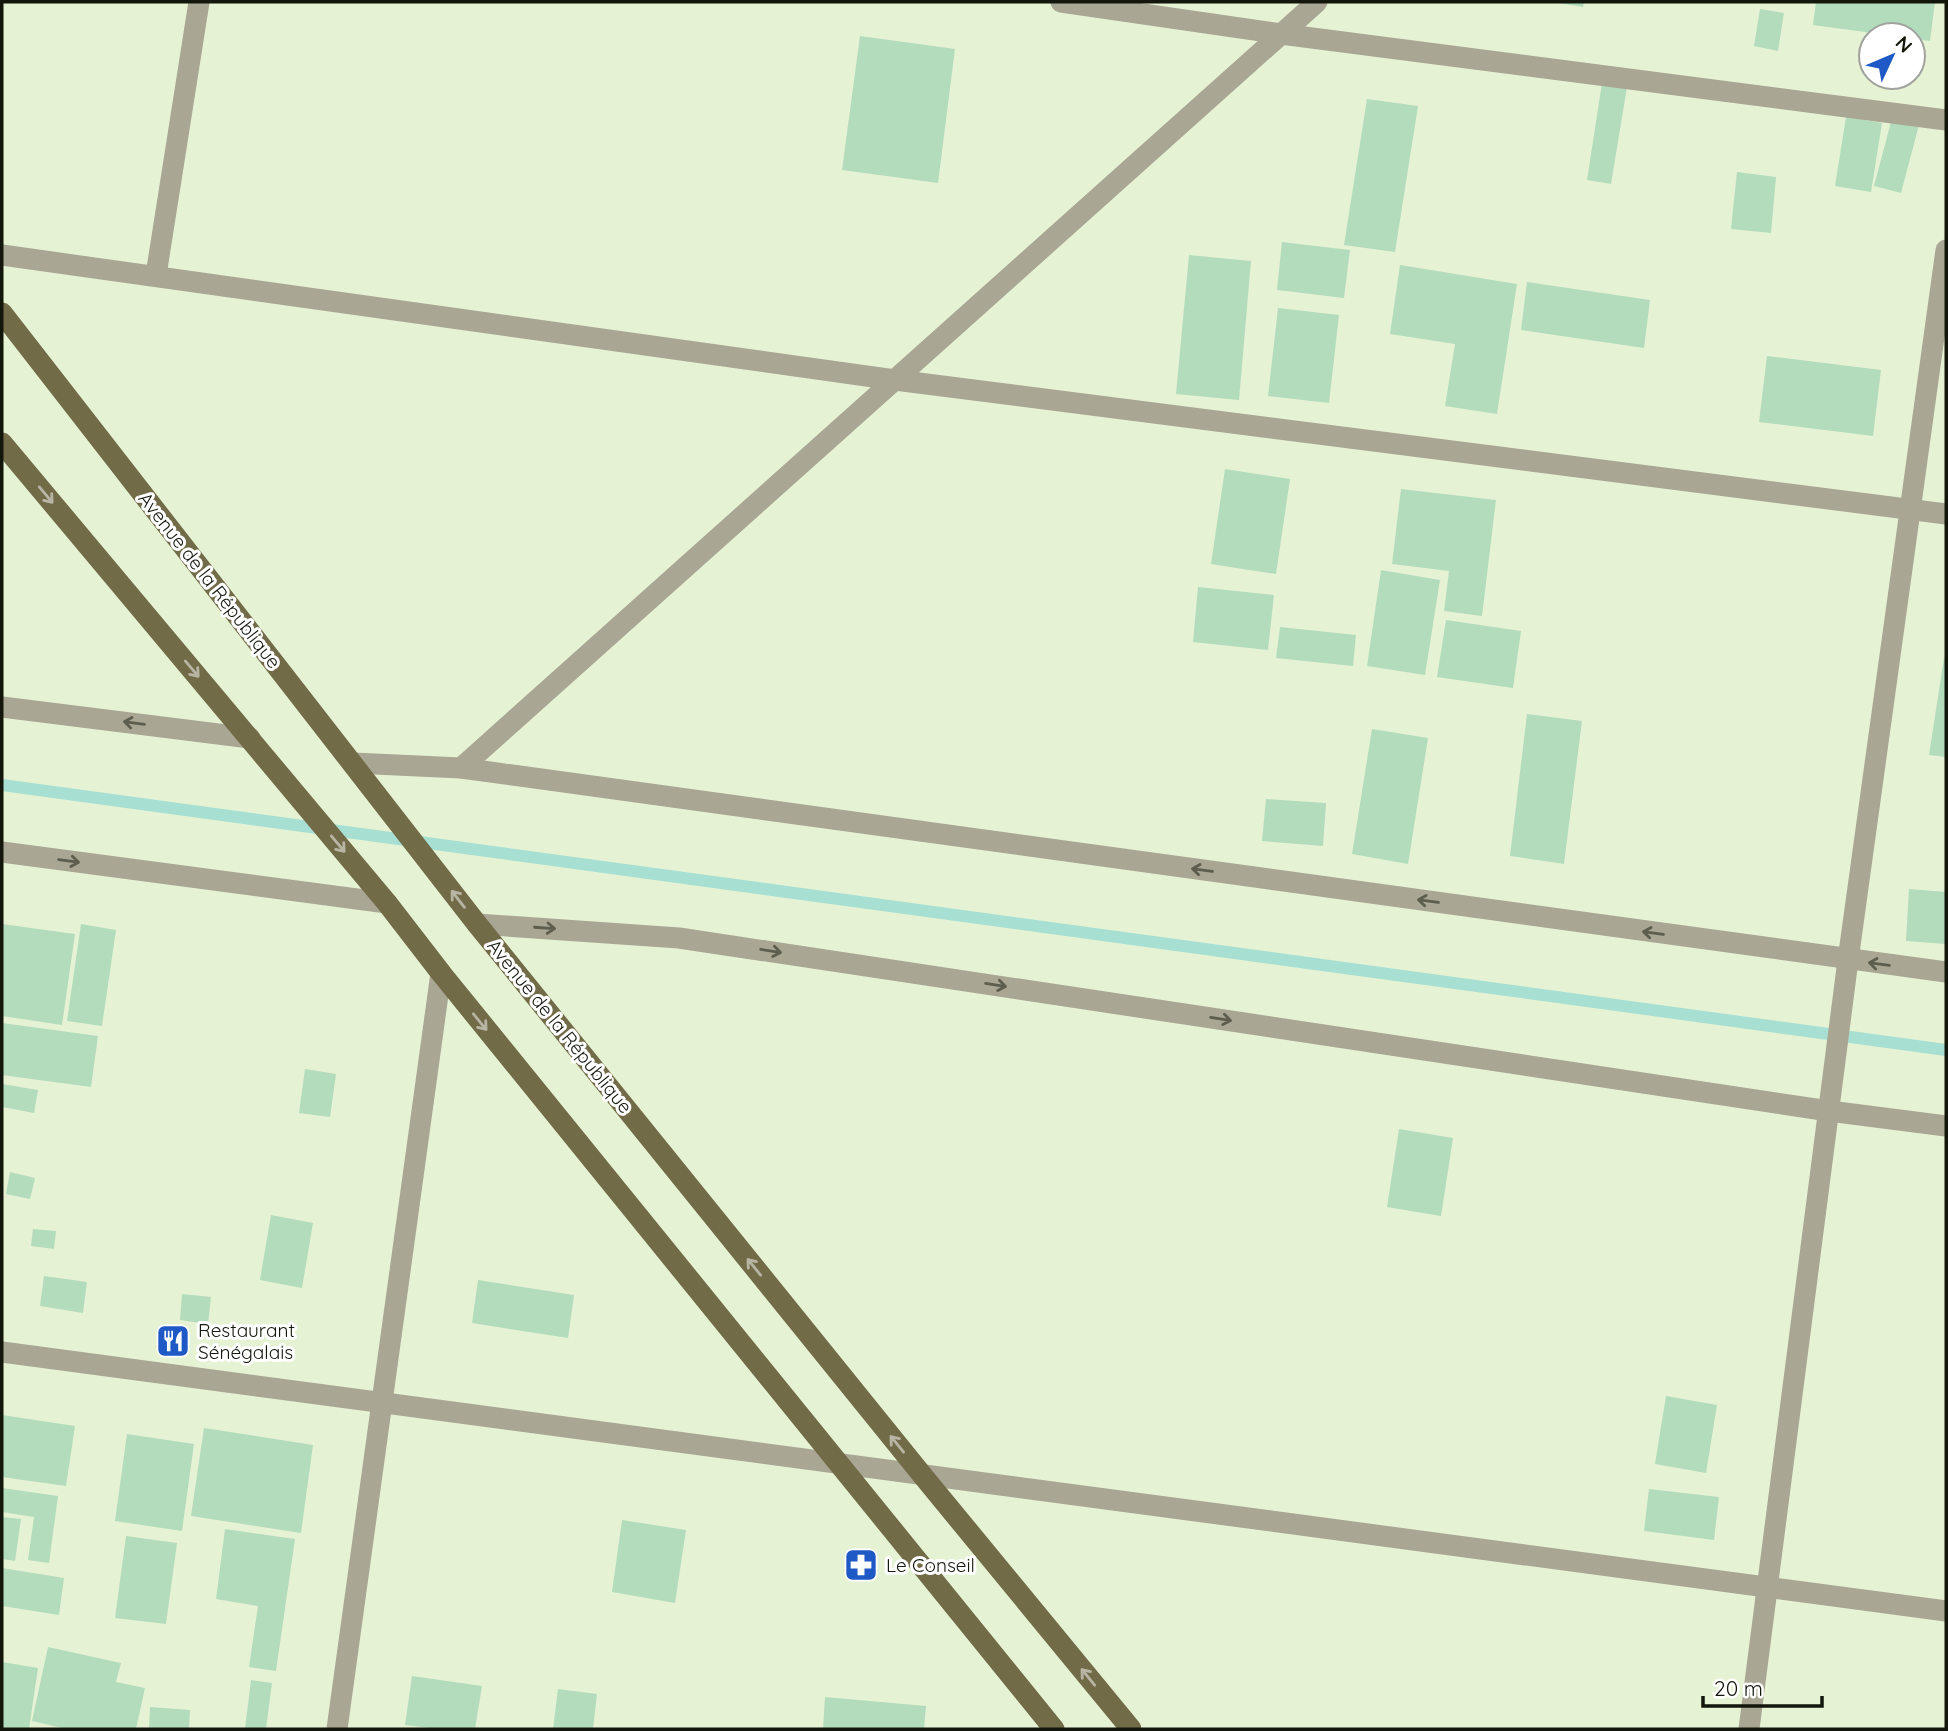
<svg xmlns="http://www.w3.org/2000/svg" width="1948" height="1731" font-family="Quicksand,sans-serif">
<style>
.lines{fill:none;stroke-linecap:round;stroke-linejoin:round}
.stream{stroke:#a7e0d3;stroke-width:12}
.building{fill:#b3dcbd}
.minor{stroke:#a9a693;stroke-width:21}
.primary{stroke:#726b48;stroke-width:21}
.oneway{stroke:#b8b5a4}
.oneway2{stroke:#5e5e4f}
.labels{text-anchor:middle;stroke-width:6;stroke-linejoin:round;paint-order:stroke}
.street-label{font-size:19px;fill:#12160b;stroke:#fff}
.poi-label{font-size:19px;fill:#12160b;stroke:#fff;text-anchor:start}
</style>
<rect width="100%" height="100%" fill="#e6f2d4"/>
<g class="lines">
<!-- stream -->
<polyline class="stream" points="2,785 1946,1050"/>
</g>
<!-- building -->
<g class="building">
<polygon points="1559,2 1584,2 1583,7 1559,3"/>
<polygon points="1816,2 1935,2 1930,41 1913,39 1913,35 1887,35 1813,25"/>
<polygon points="1760,9 1784,13 1778,51 1754,46"/>
<polygon points="860,36 955,49 938,183 842,170"/>
<polygon points="1602,83 1627,87 1611,184 1587,180"/>
<polygon points="1367,99 1418,106 1395,252 1344,245"/>
<polygon points="1846,117 1882,123 1871,192 1835,186"/>
<polygon points="1892,118 1919,125 1901,193 1874,186"/>
<polygon points="1737,172 1776,177 1771,233 1731,229"/>
<polygon points="1282,242 1350,250 1344,298 1277,290"/>
<polygon points="1189,255 1251,261 1239,400 1176,394"/>
<polygon points="1400,265 1517,284 1497,414 1445,406 1455,344 1390,334"/>
<polygon points="1527,282 1650,300 1644,348 1521,330"/>
<polygon points="1278,308 1339,315 1329,403 1268,396"/>
<polygon points="1767,356 1881,370 1873,436 1759,422"/>
<polygon points="1225,469 1290,479 1276,574 1211,564"/>
<polygon points="1401,489 1496,500 1482,616 1444,611 1449,571 1392,564"/>
<polygon points="1381,570 1440,580 1425,675 1367,666"/>
<polygon points="1198,587 1274,595 1268,650 1193,642"/>
<polygon points="1446,620 1521,631 1513,688 1437,677"/>
<polygon points="1280,627 1356,635 1353,666 1276,658"/>
<polygon points="1944,658 1946,659 1946,757 1929,755"/>
<polygon points="1527,714 1582,721 1564,864 1510,856"/>
<polygon points="1372,729 1428,738 1408,864 1352,854"/>
<polygon points="1266,799 1326,803 1323,846 1262,841"/>
<polygon points="1909,889 1946,892 1946,944 1906,941"/>
<polygon points="2,924 75,934 62,1025 2,1016"/>
<polygon points="81,924 116,930 102,1026 67,1021"/>
<polygon points="2,1023 98,1036 91,1087 2,1075"/>
<polygon points="305,1069 336,1074 330,1117 299,1113"/>
<polygon points="2,1084 38,1090 34,1113 2,1107"/>
<polygon points="1399,1129 1453,1138 1441,1216 1387,1207"/>
<polygon points="10,1172 35,1178 30,1199 6,1194"/>
<polygon points="271,1215 313,1223 302,1288 260,1280"/>
<polygon points="33,1229 56,1231 54,1249 31,1246"/>
<polygon points="44,1276 87,1282 83,1313 40,1306"/>
<polygon points="478,1280 574,1295 568,1338 472,1323"/>
<polygon points="182,1294 211,1297 208,1324 180,1320"/>
<polygon points="1666,1396 1717,1405 1706,1473 1655,1464"/>
<polygon points="2,1415 75,1426 66,1486 2,1477"/>
<polygon points="204,1428 313,1445 301,1533 191,1516"/>
<polygon points="127,1434 194,1444 182,1531 115,1521"/>
<polygon points="2,1488 58,1496 49,1563 28,1560 34,1517 2,1512"/>
<polygon points="1649,1489 1719,1497 1714,1540 1644,1531"/>
<polygon points="2,1517 21,1519 15,1561 2,1559"/>
<polygon points="622,1520 686,1530 675,1603 612,1592"/>
<polygon points="225,1529 295,1539 276,1671 249,1667 258,1606 216,1599"/>
<polygon points="126,1536 177,1543 166,1624 115,1618"/>
<polygon points="2,1568 64,1578 59,1615 2,1606"/>
<polygon points="48,1647 121,1663 116,1682 145,1688 136,1729 66,1729 32,1721"/>
<polygon points="2,1662 38,1668 29,1729 2,1729"/>
<polygon points="412,1676 482,1686 475,1729 436,1729 405,1725"/>
<polygon points="251,1680 272,1683 266,1729 245,1729"/>
<polygon points="558,1689 597,1694 593,1729 553,1729"/>
<polygon points="825,1697 926,1706 924,1729 823,1729"/>
<polygon points="150,1707 190,1710 189,1729 149,1729"/>
</g>
<g class="lines">
<!-- minor -->
<g class="minor">
<polyline points="1061,2 1281,34 1946,120"/>
<polyline points="2,255 895,380 1946,514"/>
<polyline points="156,275 199,2"/>
<polyline points="2,707 250,738"/>
<polyline points="353,763 461,768 1946,972"/>
<polyline points="461,768 1317,2"/>
<polyline points="2,852 387,903"/>
<polyline points="477,924 679,938 1829,1111 1946,1126"/>
<polyline points="2,1352 1946,1611"/>
<polyline points="337,1729 441,973"/>
<polyline points="1749,1729 1848,960 1946,250"/>
</g>
<!-- primary -->
<g class="primary">
<polyline points="2,313 477,924 923,1476 1131,1729"/>
<polyline points="2,443 387,903 441,973 1054,1729"/>
</g>
</g>
<!-- one-way arrows -->
<defs><path id="oneway-shaft" d="M-6 0H5M1.5-3L5.5 0L1.5 3" fill="none" stroke-width="1.6" stroke-linecap="round" stroke-linejoin="round" transform="scale(1.75)"/></defs>
<g class="oneway">
<use href="#oneway-shaft" transform="translate(46 495) rotate(50)"/>
<use href="#oneway-shaft" transform="translate(192 669) rotate(50)"/>
<use href="#oneway-shaft" transform="translate(338 844) rotate(50)"/>
<use href="#oneway-shaft" transform="translate(458 899) rotate(-128)"/>
<use href="#oneway-shaft" transform="translate(480 1022) rotate(51)"/>
<use href="#oneway-shaft" transform="translate(754 1267) rotate(-129)"/>
<use href="#oneway-shaft" transform="translate(897 1444) rotate(-129)"/>
<use href="#oneway-shaft" transform="translate(1088 1677) rotate(-129)"/>
</g>
<g class="oneway2">
<use href="#oneway-shaft" transform="translate(134 723) rotate(-173)"/>
<use href="#oneway-shaft" transform="translate(69 861) rotate(8)"/>
<use href="#oneway-shaft" transform="translate(1202 870) rotate(-172)"/>
<use href="#oneway-shaft" transform="translate(1428 901) rotate(-172)"/>
<use href="#oneway-shaft" transform="translate(545 928) rotate(4)"/>
<use href="#oneway-shaft" transform="translate(1653 933) rotate(-172)"/>
<use href="#oneway-shaft" transform="translate(771 951) rotate(9)"/>
<use href="#oneway-shaft" transform="translate(1879 964) rotate(-173)"/>
<use href="#oneway-shaft" transform="translate(996 985) rotate(9)"/>
<use href="#oneway-shaft" transform="translate(1221 1019) rotate(9)"/>
</g>
<!-- icons -->
<defs>
<symbol id="restaurant-square" viewBox="-11 -11 22 22"><rect x="-9" y="-9" width="18" height="18" rx="4" fill="#1e59c5" stroke="#fff"/><path d="M-5-6h1v4h1v-4h1v4h1v-4h1v5L-1.5 .5V6h-2V.5L-5-1ZM5-6V6H3V1.5H1.5Q1.5-4 5-6Z" fill="#fff"/></symbol>
<symbol id="pharmacy-square" viewBox="-11 -11 22 22"><rect x="-9" y="-9" width="18" height="18" rx="4" fill="#1e59c5" stroke="#fff"/><path d="M-2-6h4v4h4v4h-4v4h-4v-4h-4v-4h4Z" fill="#fff"/></symbol>
</defs>
<g fill-rule="evenodd">
<use href="#restaurant-square" x="154" y="1322" width="38" height="38"/>
<use href="#pharmacy-square" x="842" y="1546" width="38" height="38"/>
</g>
<g class="labels">
<!-- street labels -->
<g class="street-label">
<text transform="translate(210 580) rotate(52)" y="7">Avenue de la République</text>
<text transform="translate(560 1026) rotate(51)" y="7">Avenue de la République</text>
</g>
<!-- poi labels -->
<g class="poi-label">
<text x="198" y="1337">Restaurant<tspan x="198" dy="22">Sénégalais</tspan></text>
<text x="886" y="1572">Le Conseil</text>
</g>
</g>
<!-- border -->
<rect width="1948" height="1731" fill="none" stroke="#12160b" stroke-width="7"/>
<!-- north arrow -->
<g transform="translate(1892 56) rotate(46)"><circle r="33" fill="#ffffff" stroke="#a0a29d" stroke-width="2"/>
<path d="M0-5L12 26L0 18L-12 26Z" fill="#1e59c5"/>
<text y="-10" font-size="19" font-weight="bold" text-anchor="middle" fill="#12160b">N</text>
</g>
<!-- scale -->
<path d="M1703 1696v10h119v-10" fill="none" stroke="#12160b" stroke-width="3.5"/>
<text x="1714" y="1696" font-size="21" fill="#12160b" stroke="#ffffff" stroke-width="5" paint-order="stroke">20 m</text>
</svg>
